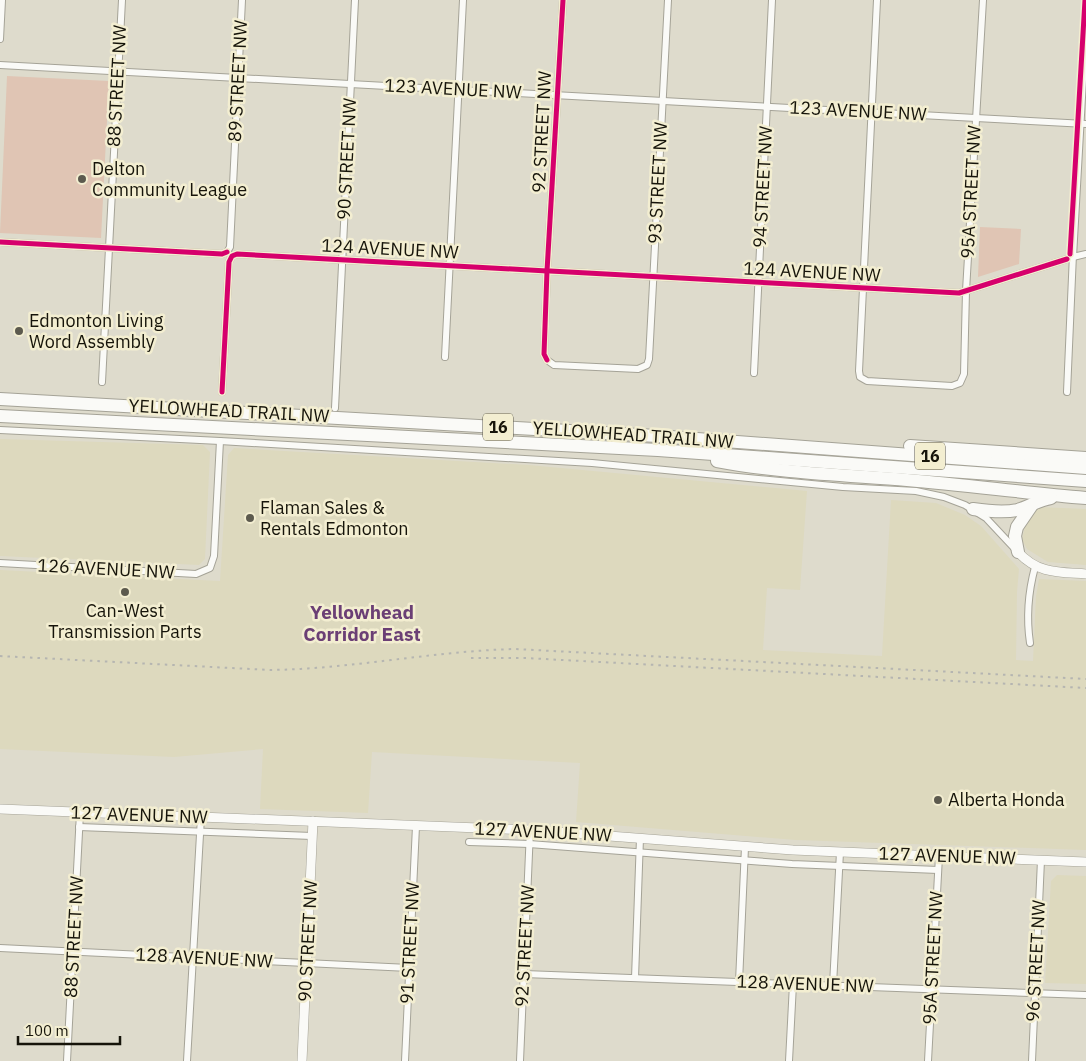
<svg xmlns="http://www.w3.org/2000/svg" width="1086" height="1061" font-family="'IBM Plex Sans',sans-serif">
<style>
.built{fill:#ddd9be}
.green{fill:#e0c5b4}
.lines{fill:none;stroke-linecap:round;stroke-linejoin:round}
.street-casing{stroke:#a5a397;stroke-width:8}
.secondary-casing{stroke:#a5a397;stroke-width:10}
.highway-casing{stroke:#a5a397;stroke-width:14}
.street{stroke:#fafaf7;stroke-width:6}
.secondary{stroke:#fafaf7;stroke-width:9}
.highway{stroke:#fafaf7;stroke-width:12}
.rail{stroke:#b5b5b1;stroke-width:2;stroke-dasharray:2.5 5;stroke-linecap:butt}
.cycleway-casing{stroke:#f3eed1;stroke-width:8}
.cycleway{stroke:#d6006c;stroke-width:5}
.poi-dot{fill:#5c5a4e;stroke:#f3eed1;stroke-width:2}
.labels{text-anchor:middle;stroke-width:5;stroke-linejoin:round;paint-order:stroke}
.shield{fill:#f3eed1;stroke:#585546;stroke-width:1}
.shield-label{font-size:16px;font-weight:bold;fill:#16140a}
.street-label{font-size:18px;fill:#16140a;stroke:#f3eed1}
.poi-label{font-size:18px;fill:#16140a;stroke:#f3eed1;text-anchor:start}
.neighbourhood-label{font-size:19px;font-weight:bold;fill:#6b3f75;stroke:#f3eed1}
</style>
<rect width="100%" height="100%" fill="#dedbcc"/>
<!-- built -->
<g class="built">
<polygon points="0,439 203,445 210,452 205,559 199,565 0,556"/>
<polygon points="234,448 529,465 807,491 800,590 767,588 763,650 882,656 891,500 936,503 965,515 981,526 1019,569 1017,592 1016,660 1033,661 1036,596 1039,579 1086,581 1086,850 796,840 576,822 580,763 372,752 368,813 260,809 263,749 174,757 0,749 0,570 220,581 228,455"/>
<polygon points="1038,507 1086,509 1086,565 1048,562 1027,549 1022,540 1025,526"/>
<polygon points="1057,875 1086,876 1086,984 1045,983 1051,881"/>
</g>
<!-- green -->
<g class="green">
<polygon points="7,76 109,81 101,238 0,233"/>
<polygon points="980,227 1021,229 1019,264 978,277"/>
</g>
<g class="lines">
<defs>
<g id="street">
<polyline points="563,0 547,271 544,354 547,360 554,365 638,369 647,365 649,359 668,0"/>
<polyline points="877,0 859,371 860,377 867,381 952,386 960,383 964,374 966,291 983,0"/>
<polyline points="1086,26 1073,257 1086,254"/>
<polyline points="0,39 2,0"/>
<polyline points="0,65 1086,124"/>
<polyline points="0,242 222,254 227,252 230,247 242,0"/>
<polyline points="550,271 959,293 1067,259"/>
<polyline points="445,357 463,0"/>
<polyline points="754,373 772,0"/>
<polyline points="102,382 122,0"/>
<polyline points="222,392 229,262 232,256 237,254 547,271"/>
<polyline points="1067,392 1073,254"/>
<polyline points="335,408 355,0"/>
<polyline points="0,430 220,441 592,463 843,487 916,491 944,497 965,505 986,518 1015,549"/>
<polyline points="0,563 196,574 210,568 214,556 220,441"/>
<path d="M1030,643C1026,616 1028,593 1035,567"/>
<polyline points="79,827 312,836"/>
<polyline points="469,842 529,844 792,864 938,870"/>
<polyline points="0,948 409,968"/>
<polyline points="524,974 1086,995"/>
<polyline points="635,978 640,838"/>
<polyline points="739,982 745,847"/>
<polyline points="833,985 840,852"/>
<polyline points="67,1061 80,813"/>
<polyline points="187,1061 201,817"/>
<polyline points="405,1061 416,826"/>
<polyline points="520,1061 530,830"/>
<polyline points="789,1061 793,984"/>
<polyline points="928,1061 939,856"/>
<polyline points="1032,1061 1041,860"/>
</g>
<g id="secondary">
<path d="M1018,552C1038,574 1059,572 1086,574"/>
<polyline points="0,809 530,830 793,850 1086,862"/>
<polyline points="302,1061 313,821"/>
</g>
<g id="highway">
<polyline points="0,399 657,436 1086,468"/>
<polyline points="0,416 658,450 1086,481"/>
<polyline points="910,446 1086,458"/>
<path d="M717,461C780,473 844,475 907,480C967,485 1026,493 1086,498"/>
<path d="M973,509C987,511 1003,513 1017,510C1029,507 1038,500 1051,498"/>
<polyline points="1018,552 1015,536 1017,527 1032,505"/>
</g>
</defs>
<!-- street casing -->
<use href="#street" class="street-casing"/>
<!-- secondary casing -->
<use href="#secondary" class="secondary-casing"/>
<!-- highway casing -->
<use href="#highway" class="highway-casing"/>
<!-- street -->
<use href="#street" class="street"/>
<!-- secondary -->
<use href="#secondary" class="secondary"/>
<!-- highway -->
<use href="#highway" class="highway"/>
<!-- rail -->
<g class="rail">
<path d="M0,656L270,670C352,669 433,651 515,649L1086,679"/>
<polyline points="471,658 525,658 1086,688"/>
</g>
<defs>
<g id="cycleway">
<polyline points="0,242 222,254 227,252"/>
<polyline points="1070,254 1085,0"/>
<polyline points="550,271 959,293 1067,259"/>
<polyline points="547,360 544,354 547,271 563,0"/>
<polyline points="222,392 229,262 232,256 237,254 547,271"/>
</g>
</defs>
<!-- cycleway casing -->
<use href="#cycleway" class="cycleway-casing"/>
<!-- cycleway -->
<use href="#cycleway" class="cycleway"/>
</g>
<!-- markers -->
<g class="poi-dot">
<circle cx="82" cy="179" r="5"/>
<circle cx="19" cy="331" r="5"/>
<circle cx="250" cy="518" r="5"/>
<circle cx="125" cy="592" r="5"/>
<circle cx="938" cy="800" r="5"/>
</g>
<g class="labels">
<!-- shield labels -->
<g class="shield">
<rect x="483" y="413.5" width="30" height="27" rx="4"/>
<rect x="915" y="442.5" width="30" height="27" rx="4"/>
</g>
<g class="shield-label">
<text x="498" y="433">16</text>
<text x="930" y="462">16</text>
</g>
<!-- street labels -->
<g class="street-label">
<text transform="translate(238 81) rotate(-87)" y="6">89 STREET NW</text>
<text transform="translate(117 86) rotate(-87)" y="6">88 STREET NW</text>
<text transform="translate(453 89) rotate(3)" y="6">123 AVENUE NW</text>
<text transform="translate(858 111) rotate(3)" y="6">123 AVENUE NW</text>
<text transform="translate(542 132) rotate(-87)" y="6">92 STREET NW</text>
<text transform="translate(347 159) rotate(-87)" y="6">90 STREET NW</text>
<text transform="translate(658 183) rotate(-87)" y="6">93 STREET NW</text>
<text transform="translate(763 187) rotate(-87)" y="6">94 STREET NW</text>
<text transform="translate(971 192) rotate(-87)" y="6">95A STREET NW</text>
<text transform="translate(390 249) rotate(3)" y="6">124 AVENUE NW</text>
<text transform="translate(812 272) rotate(3)" y="6">124 AVENUE NW</text>
<text transform="translate(229 411) rotate(3)" y="6">YELLOWHEAD TRAIL NW</text>
<text transform="translate(633 435) rotate(4)" y="6">YELLOWHEAD TRAIL NW</text>
<text transform="translate(106 569) rotate(3)" y="6">126 AVENUE NW</text>
<text transform="translate(139 815) rotate(2)" y="6">127 AVENUE NW</text>
<text transform="translate(543 832) rotate(3)" y="6">127 AVENUE NW</text>
<text transform="translate(947 856) rotate(2)" y="6">127 AVENUE NW</text>
<text transform="translate(74 937) rotate(-87)" y="6">88 STREET NW</text>
<text transform="translate(308 941) rotate(-87)" y="6">90 STREET NW</text>
<text transform="translate(410 943) rotate(-87)" y="6">91 STREET NW</text>
<text transform="translate(525 946) rotate(-87)" y="6">92 STREET NW</text>
<text transform="translate(204 958) rotate(3)" y="6">128 AVENUE NW</text>
<text transform="translate(933 958) rotate(-87)" y="6">95A STREET NW</text>
<text transform="translate(1036 961) rotate(-87)" y="6">96 STREET NW</text>
<text transform="translate(805 984) rotate(2)" y="6">128 AVENUE NW</text>
</g>
<!-- poi labels -->
<g class="poi-label">
<text x="92" y="175">Delton<tspan x="92" dy="21">Community League</tspan></text>
<text x="29" y="327">Edmonton Living<tspan x="29" dy="21">Word Assembly</tspan></text>
<text x="260" y="514">Flaman Sales &amp;<tspan x="260" dy="21">Rentals Edmonton</tspan></text>
<text x="125" y="617" text-anchor="middle">Can-West<tspan x="125" dy="21">Transmission Parts</tspan></text>
<text x="948" y="806">Alberta Honda</text>
</g>
<!-- neighbourhood labels -->
<g class="neighbourhood-label">
<text x="362" y="619">Yellowhead<tspan x="362" dy="22">Corridor East</tspan></text>
</g>
</g>
<!-- scale -->
<path d="M18 1036v8h102v-8" fill="none" stroke="#16140a" stroke-width="2.5"/>
<text x="25" y="1036" font-size="15" fill="#16140a" stroke="#f3eed1" stroke-width="4" paint-order="stroke">100 m</text>
</svg>
